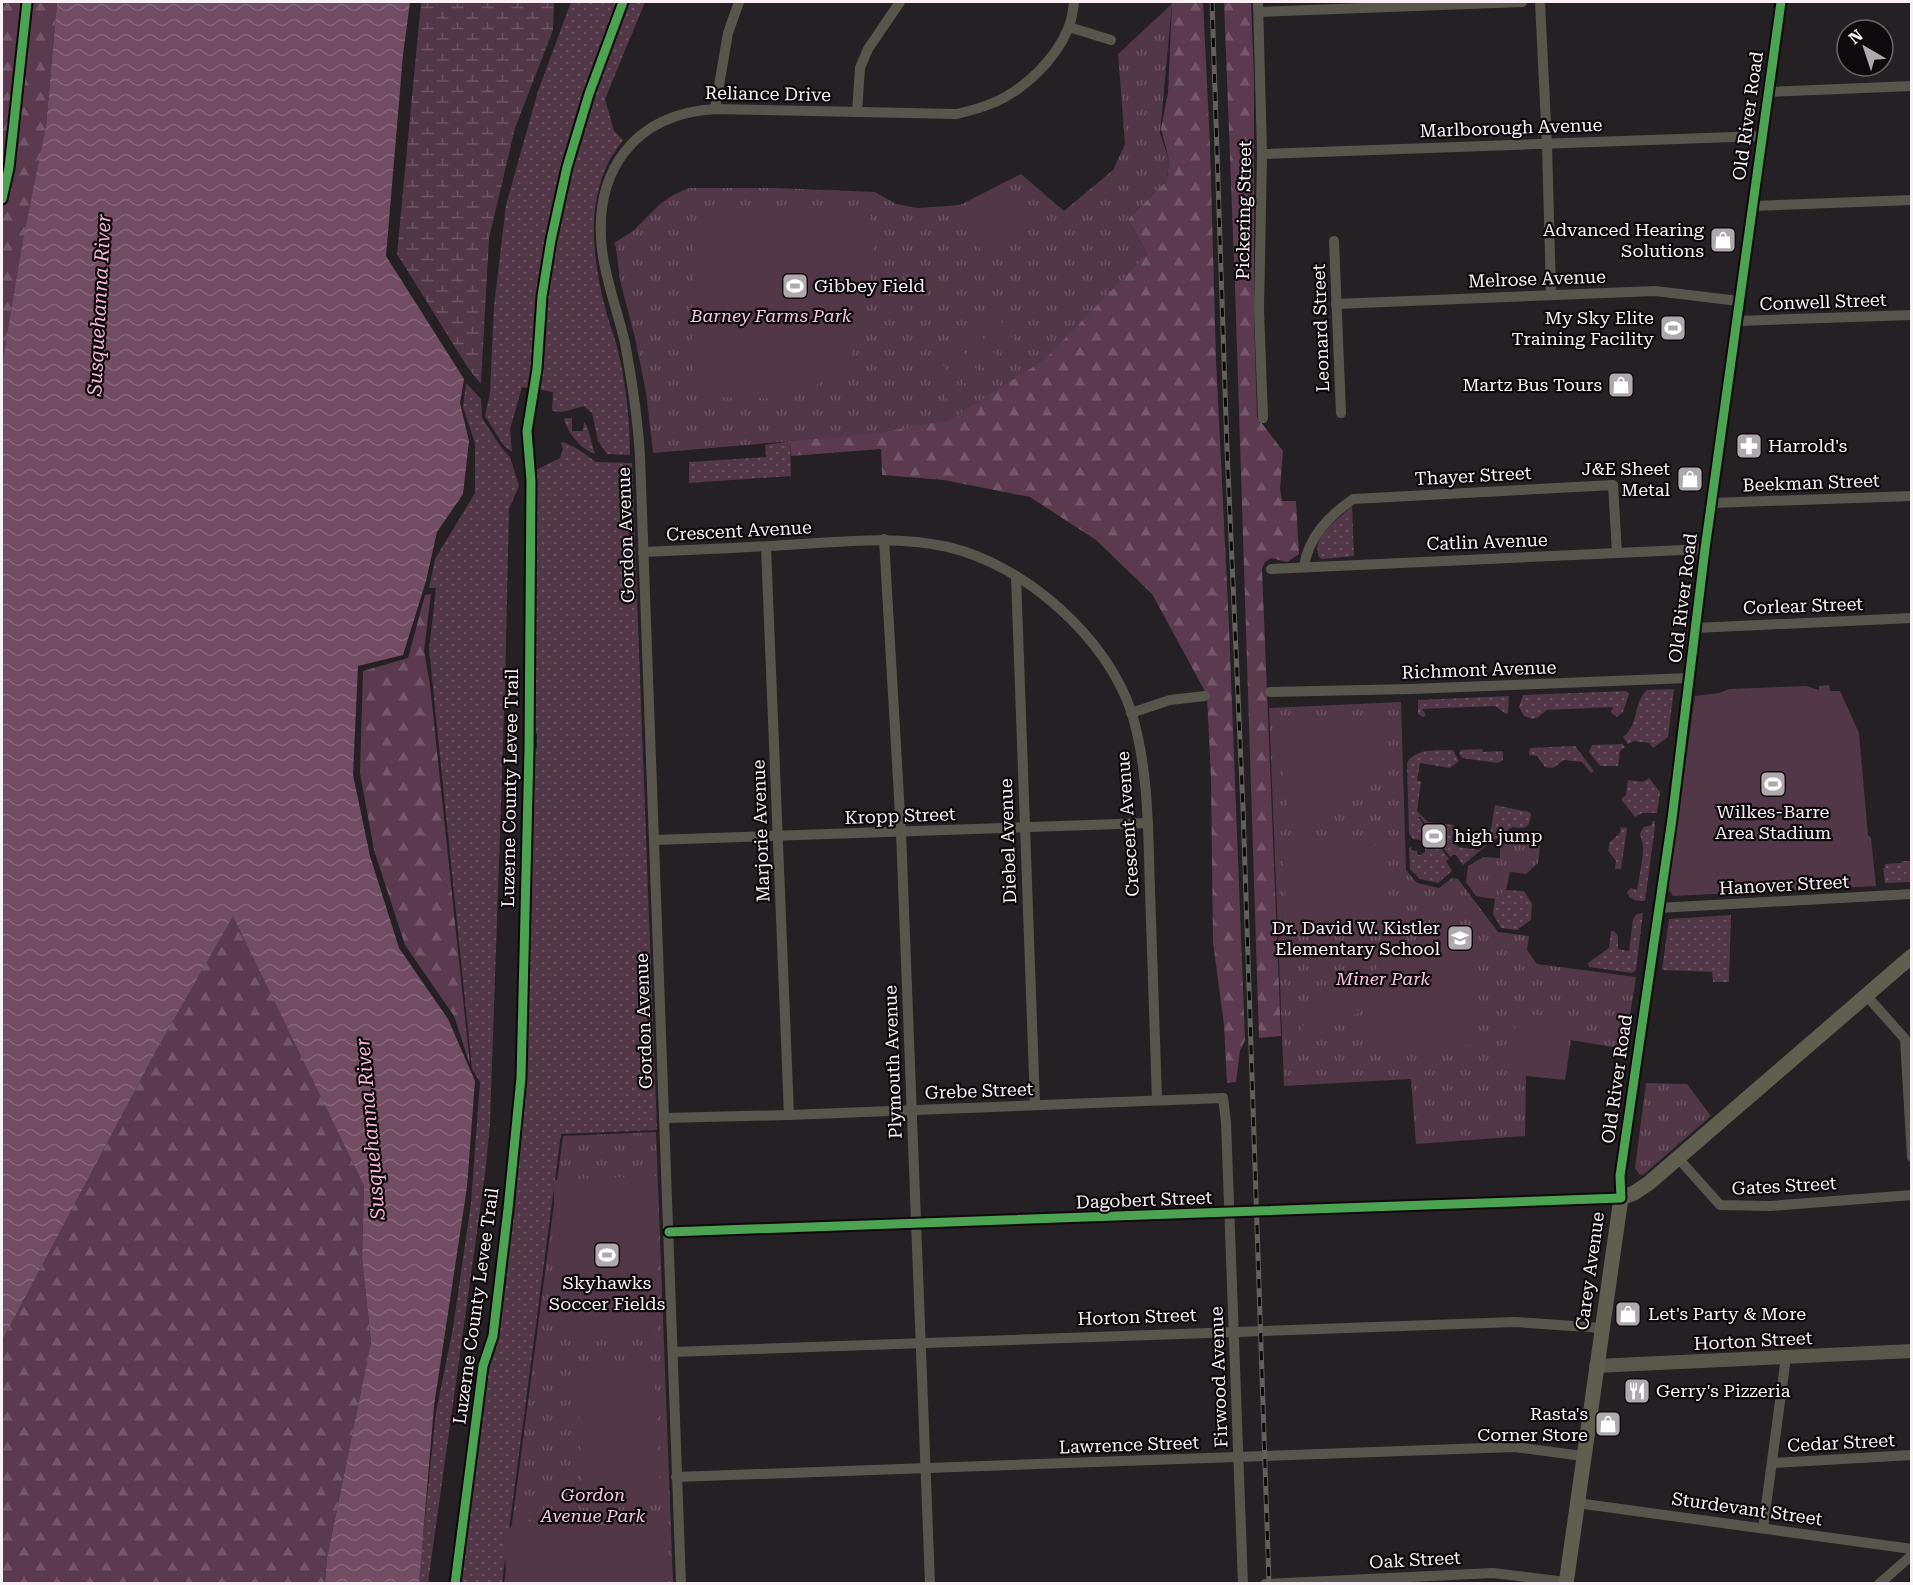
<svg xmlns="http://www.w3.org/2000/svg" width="1913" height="1585" font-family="'Roboto Serif',serif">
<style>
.grass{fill:url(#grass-dots)}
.forest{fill:url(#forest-firs)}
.wetland{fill:url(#wetland-marsh)}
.park{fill:url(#park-tufts)}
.pitch{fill:#523747}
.water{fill:url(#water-waves)}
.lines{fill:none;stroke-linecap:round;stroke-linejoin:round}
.minor{stroke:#58564c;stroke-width:10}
.secondary{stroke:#58584a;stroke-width:14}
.primary{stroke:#605f4f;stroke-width:15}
.rail-casing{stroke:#62605a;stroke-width:5}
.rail{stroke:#0d090c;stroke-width:3;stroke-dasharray:9;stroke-linecap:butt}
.cycleway-casing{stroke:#0d090c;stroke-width:13}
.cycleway{stroke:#4ca352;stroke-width:9}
.labels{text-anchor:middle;stroke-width:4.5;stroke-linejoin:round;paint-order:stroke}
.street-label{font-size:18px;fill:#f9f1f5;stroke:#0d090c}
.poi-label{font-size:18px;fill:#f9f1f5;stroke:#0d090c;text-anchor:end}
.park-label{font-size:18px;font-style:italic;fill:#fac4e4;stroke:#0d090c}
.water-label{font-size:20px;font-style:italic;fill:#f8b5dd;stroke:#0d090c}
</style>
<defs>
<pattern id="grass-dots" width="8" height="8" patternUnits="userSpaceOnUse" patternTransform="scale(1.5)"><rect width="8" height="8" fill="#523747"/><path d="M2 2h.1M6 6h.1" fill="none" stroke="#6c5462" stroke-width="1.8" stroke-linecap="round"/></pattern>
<pattern id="forest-firs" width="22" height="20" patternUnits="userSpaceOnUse" patternTransform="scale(1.5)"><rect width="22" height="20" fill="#5b3a4e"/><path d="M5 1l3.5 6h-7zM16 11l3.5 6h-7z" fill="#735768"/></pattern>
<pattern id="wetland-marsh" width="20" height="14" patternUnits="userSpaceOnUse" patternTransform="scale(1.5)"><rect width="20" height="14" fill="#523747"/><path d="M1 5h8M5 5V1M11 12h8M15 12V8" fill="none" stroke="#6c5462"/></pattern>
<pattern id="park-tufts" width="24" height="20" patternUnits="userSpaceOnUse" patternTransform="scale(1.5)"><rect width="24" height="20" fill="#523747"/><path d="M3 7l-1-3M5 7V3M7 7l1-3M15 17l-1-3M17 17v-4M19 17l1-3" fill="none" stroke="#6c5462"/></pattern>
<pattern id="water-waves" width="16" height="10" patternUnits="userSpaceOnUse" patternTransform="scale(1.5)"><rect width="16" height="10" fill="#714c62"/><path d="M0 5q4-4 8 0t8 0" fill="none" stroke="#866679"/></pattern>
</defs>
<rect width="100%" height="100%" fill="#252023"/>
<!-- grass -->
<g class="grass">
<polygon points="571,2 619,2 587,85 564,165 552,219 539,295 531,389 522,387 510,429 512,452 504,446 485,416 490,393 494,306 506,205 538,91"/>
<path d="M627,2H645L605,99L614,131L623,140C618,147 612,155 608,163C585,212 594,265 607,315C611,328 616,341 619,355C626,387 630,421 630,455L607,454L598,441L592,413L584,406L562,412L552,411L553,392L536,389L540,372L550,269L576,143L599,71Z"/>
<polygon points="466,383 481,399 482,418 501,447 510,457 519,486 509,509 505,686 490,1124 485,1174 428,1583 418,1584 436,1412 453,1328 471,1203 480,1082 472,1069 429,649 436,588 429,588 435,559 475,493 475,443 463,407"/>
<path d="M566,418H572V431H583L584,422L587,426L595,454C581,449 568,434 564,419Z"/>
<polygon points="790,441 791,476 689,483 689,462 766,457 765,445"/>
<polygon points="563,442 578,449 596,462 632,463 657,1130 561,1134 502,1583 456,1584 482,1399 496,1332 515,1173 523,1086 529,756 537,747 537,734 531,728 533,716 534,471 560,458 563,449 561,443"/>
<path d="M1352,506L1354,556L1322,559L1319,557C1310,537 1339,519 1352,506Z"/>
<path d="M1674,689L1668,737L1653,748L1649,743L1634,741L1628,744L1623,737C1640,724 1632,704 1647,690Z"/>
<polygon points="1626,691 1629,694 1623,712 1617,717 1611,713 1613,707 1547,710 1537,718 1532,719 1524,716 1519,707 1523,695"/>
<polygon points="1509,696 1508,713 1506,714 1495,706 1422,709 1426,715 1423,717 1418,714 1418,700"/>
<polygon points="1623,744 1625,747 1620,751 1618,766 1600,766 1589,752 1592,745"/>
<polygon points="1575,746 1594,771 1591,773 1582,762 1564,760 1553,768 1545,767 1537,756 1529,755 1530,748"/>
<polygon points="1482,749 1483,752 1503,751 1503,760 1498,763 1462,758 1459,753 1461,750"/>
<path d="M1453,750L1459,761L1450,768L1420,763L1417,781H1421L1417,811L1428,822L1454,825L1452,839L1458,847L1479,850L1487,844V845L1463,865L1455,854L1450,857L1420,817H1418L1449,859L1446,861L1452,871L1438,883L1420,879L1410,869L1409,848L1412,847L1411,850L1417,851L1418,855H1420L1425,852V846L1420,840L1413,839L1409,833L1407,763C1416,747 1438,751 1453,750Z"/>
<polygon points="1649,778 1660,792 1657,813 1642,813 1635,817 1621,799 1626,795 1628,780 1643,782"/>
<polygon points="1495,805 1529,812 1531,814 1529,824 1524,828 1512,827 1488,845"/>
<path d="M1652,821H1655V827L1645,901C1637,901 1630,901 1627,892L1631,888L1637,890C1639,879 1644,855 1643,845C1642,836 1637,835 1644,827L1652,825Z"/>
<polygon points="1621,827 1627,828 1621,869 1615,869 1616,861 1608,850 1610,842 1620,833"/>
<polygon points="1902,861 1911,861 1911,882 1885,883 1883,868 1885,868 1885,864 1901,863"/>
<polygon points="1506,890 1524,891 1532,904 1531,920 1517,930 1501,928 1493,914 1495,899"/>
<polygon points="1643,913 1636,970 1632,973 1589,967 1588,963 1609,948 1611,931 1614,931 1618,936 1618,949 1629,951 1633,919 1637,914"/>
<polygon points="1731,915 1729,982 1713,982 1712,972 1662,970 1669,919"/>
</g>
<!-- forest -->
<g class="forest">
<polygon points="2,2 57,2 46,126 2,365"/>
<polygon points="1172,2 1203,2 1210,145 1216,359 1229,626 1245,1040 1240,1051 1236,1082 1227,1083 1224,1025 1213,942 1211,779 1207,695 1152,594 1096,540 1030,497 944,480 882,475 881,449 791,456 790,441 949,420 1147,254 1128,219 1167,180 1169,160 1161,129 1168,93"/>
<polygon points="1224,2 1251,2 1254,78 1254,319 1257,417 1283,451 1280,489 1282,501 1296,501 1299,554 1287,562 1271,558 1265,562 1262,569 1281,1036 1259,1038 1235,286"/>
<polygon points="431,594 424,650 430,685 470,1065 454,1016 405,945 374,850 360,773 363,671 408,658 425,595"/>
<polygon points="233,915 364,1186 362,1258 371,1342 327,1558 325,1583 2,1584 2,1341 156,1051"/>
</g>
<!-- wetland -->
<polygon class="wetland" points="421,2 554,2 553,30 515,128 489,238 481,384 468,368 397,254"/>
<!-- park -->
<g class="park">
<polygon points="1172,4 1160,133 1169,160 1167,180 1128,219 1147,254 1044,360 949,420 873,434 653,453 646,392 635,338 620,280 616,247 614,243 633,231 660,204 673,195 689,188 776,188 875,192 896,204 918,208 960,205 1021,174 1064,211 1113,170 1125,144 1118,54"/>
<polygon points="1401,702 1406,870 1417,883 1439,888 1452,878 1458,879 1498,932 1529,936 1527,950 1537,964 1636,977 1625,1049 1571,1040 1565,1080 1526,1076 1525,1136 1416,1144 1411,1079 1284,1086 1269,708"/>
<polygon points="1514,831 1530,833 1540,846 1538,863 1526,874 1510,872 1506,890 1495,899 1476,896 1466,882 1468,866 1483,857 1500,858 1500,841"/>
<polygon points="1646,1083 1687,1084 1711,1116 1643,1175 1639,1174 1635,1168"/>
<polygon points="656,1132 673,1583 504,1584 563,1136"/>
</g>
<!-- pitch -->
<g class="pitch">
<polygon points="1009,186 1036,223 988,259 960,222"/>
<path d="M718,211L868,214L875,243L863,328L845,369L791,399L718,397L703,392L691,362L695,234C698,219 703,215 718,211Z"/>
<polygon points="998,317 1019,347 1006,357 984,328"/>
<polygon points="978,332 1000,361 986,371 964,342"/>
<polygon points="959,346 981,375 967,386 945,356"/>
<polygon points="940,361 962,390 948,400 926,371"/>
<polygon points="1829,685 1830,691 1840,691 1859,733 1868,835 1871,838 1876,886 1673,896 1668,889 1695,696 1719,693 1729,689 1806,686 1819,690 1819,686"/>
<path d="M1384,716C1392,774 1346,822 1289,823L1279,728L1289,717Z"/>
<polygon points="1288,840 1385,846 1380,928 1289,932 1281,847"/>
<polygon points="1473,934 1476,1040 1471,1045 1363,1048 1363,1001 1380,958 1425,935"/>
<polygon points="1338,982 1359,1013 1298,1036 1297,1039 1294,1039 1293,1035 1297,1034"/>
<polygon points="1517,1013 1566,1018 1558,1079 1510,1073"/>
<polygon points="657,1176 658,1330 561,1338 553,1180"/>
<polygon points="654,1364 661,1505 583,1508 577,1367"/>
<polygon points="517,1521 664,1528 667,1571 663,1583 507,1583 503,1534"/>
</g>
<!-- water -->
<polygon class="water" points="57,2 410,2 403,55 386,256 464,379 460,403 469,441 463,494 437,532 426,581 403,655 358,666 353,775 370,856 399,948 448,1019 475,1081 467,1187 434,1406 419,1583 325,1583 327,1558 371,1342 362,1258 364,1186 233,916 156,1051 2,1341 2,365 23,241 46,126"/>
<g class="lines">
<!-- minor -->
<g class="minor">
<polyline points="1258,2 1262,154 1259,310 1263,418"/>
<polyline points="1540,2 1547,144 1551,294"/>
<polyline points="1259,12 1522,2"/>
<polyline points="1069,27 1111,40"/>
<polyline points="1768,92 1912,86"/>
<polyline points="715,109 728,33 739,2"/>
<polyline points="857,112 860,68 868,49 900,2"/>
<polyline points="1262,154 1762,136"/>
<polyline points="1753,206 1912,200"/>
<polyline points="1334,241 1341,413"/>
<polyline points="1336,304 1655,291 1739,301"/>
<polyline points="1737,321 1912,315"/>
<polyline points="1712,503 1912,496"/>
<polyline points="884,539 901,832 930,1584"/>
<polyline points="766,547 789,1115"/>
<path d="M643,552C690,550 738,548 786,545C840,542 894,535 948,547C1025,565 1108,638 1132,714C1149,771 1148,831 1150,890C1152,960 1155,1030 1157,1100"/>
<path d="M1304,566C1309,536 1329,516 1353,499L1613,485L1617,553"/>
<polyline points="1271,569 1705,549"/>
<polyline points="1016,576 1035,1105"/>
<polyline points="1695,628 1912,618"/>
<polyline points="1270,692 1410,689 1689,678"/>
<polyline points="1131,713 1170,700 1205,696"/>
<polyline points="654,840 1148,823"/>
<polyline points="1658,908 1912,894"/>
<polyline points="1866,995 1905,1039 1912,1157"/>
<polyline points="664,1118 789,1115 1223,1098 1226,1122 1243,1584"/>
<polyline points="1678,1158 1720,1205 1770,1206 1912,1195"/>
<polyline points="669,1232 1621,1198 1620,1176 1672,819 1705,549 1781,2"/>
<polyline points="673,1352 1515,1322 1602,1328"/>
<polyline points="1772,1463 1912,1455"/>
<polyline points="676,1477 1514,1447 1583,1456"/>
<polyline points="1577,1503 1912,1549"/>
<polyline points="1763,1528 1786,1357"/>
<path d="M681,1584L640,457C638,419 632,381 625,343C618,312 606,282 602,250C593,171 634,114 715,109L957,114C969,111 981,108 993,103C1024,90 1055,60 1068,29C1072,20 1073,10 1074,2"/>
<polyline points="1265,1584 1493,1573 1566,1582"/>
<polyline points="1879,1584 1912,1555"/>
</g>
<!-- secondary -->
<polyline class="secondary" points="1596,1366 1912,1351"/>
<!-- primary -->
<polyline class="primary" points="1566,1584 1621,1198 1634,1193 1649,1183 1912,956"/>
<defs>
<polyline id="rail" points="1212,2 1227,449 1243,808 1269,1584"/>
</defs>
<!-- rail casing -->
<use href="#rail" class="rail-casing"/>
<!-- rail -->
<use href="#rail" class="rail"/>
<defs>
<g id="cycleway">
<polyline points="2,199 9,168 27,2"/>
<polyline points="669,1232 1621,1198 1620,1176 1672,819 1705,549 1781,2"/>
<polyline points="455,1584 483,1366 493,1336 508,1209 521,1078 529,751 531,481 527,431 537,369 542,296 551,240 567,167 589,94 623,2"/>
</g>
</defs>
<!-- cycleway casing -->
<use href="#cycleway" class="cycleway-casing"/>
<!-- cycleway -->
<use href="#cycleway" class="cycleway"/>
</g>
<!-- icons -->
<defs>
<symbol id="shop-square" viewBox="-11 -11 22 22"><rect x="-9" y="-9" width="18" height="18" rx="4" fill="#afa8ac" stroke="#0d090c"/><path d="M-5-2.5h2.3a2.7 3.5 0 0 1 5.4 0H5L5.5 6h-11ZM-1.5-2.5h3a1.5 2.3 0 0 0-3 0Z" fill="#fff"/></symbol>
<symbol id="stadium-square" viewBox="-11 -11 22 22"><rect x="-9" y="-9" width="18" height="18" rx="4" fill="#afa8ac" stroke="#0d090c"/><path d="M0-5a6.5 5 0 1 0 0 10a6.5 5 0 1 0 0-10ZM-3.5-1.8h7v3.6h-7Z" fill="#fff"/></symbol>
<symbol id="pharmacy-square" viewBox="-11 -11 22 22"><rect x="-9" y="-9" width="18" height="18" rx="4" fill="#afa8ac" stroke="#0d090c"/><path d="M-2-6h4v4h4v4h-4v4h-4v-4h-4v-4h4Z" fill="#fff"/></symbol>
<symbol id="school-square" viewBox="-11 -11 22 22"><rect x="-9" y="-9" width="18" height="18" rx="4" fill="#afa8ac" stroke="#0d090c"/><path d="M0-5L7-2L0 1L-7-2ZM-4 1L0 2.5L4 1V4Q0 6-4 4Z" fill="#fff"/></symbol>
<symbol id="restaurant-square" viewBox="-11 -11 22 22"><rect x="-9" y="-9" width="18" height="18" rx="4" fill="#afa8ac" stroke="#0d090c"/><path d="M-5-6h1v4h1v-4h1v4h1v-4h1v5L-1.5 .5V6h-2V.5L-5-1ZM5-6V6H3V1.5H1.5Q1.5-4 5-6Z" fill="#fff"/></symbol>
</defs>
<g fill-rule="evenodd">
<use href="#shop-square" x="1708" y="225" width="30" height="30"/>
<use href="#stadium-square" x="780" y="271" width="30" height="30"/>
<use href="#stadium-square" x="1658" y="313" width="30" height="30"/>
<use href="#shop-square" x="1606" y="370" width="30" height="30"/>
<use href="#pharmacy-square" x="1734" y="431" width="30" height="30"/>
<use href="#shop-square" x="1675" y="464" width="30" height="30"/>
<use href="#stadium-square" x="1758" y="769" width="30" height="30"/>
<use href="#stadium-square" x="1419" y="821" width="30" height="30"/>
<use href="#school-square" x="1445" y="923" width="30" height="30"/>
<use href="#stadium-square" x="592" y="1240" width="30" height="30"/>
<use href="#shop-square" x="1613" y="1299" width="30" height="30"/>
<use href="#restaurant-square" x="1622" y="1376" width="30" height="30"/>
<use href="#shop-square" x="1593" y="1409" width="30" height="30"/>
</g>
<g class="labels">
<!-- street labels -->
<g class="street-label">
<text transform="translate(768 94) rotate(1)" y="6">Reliance Drive</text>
<text transform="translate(1748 116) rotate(-82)" y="6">Old River Road</text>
<text transform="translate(1511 128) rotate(-2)" y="6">Marlborough Avenue</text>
<text transform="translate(1244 210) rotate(-89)" y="6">Pickering Street</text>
<text transform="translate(1537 279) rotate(-2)" y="6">Melrose Avenue</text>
<text transform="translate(1823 302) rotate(-2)" y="6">Conwell Street</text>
<text transform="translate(1321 328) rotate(-92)" y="6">Leonard Street</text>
<text transform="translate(1473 476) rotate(-3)" y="6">Thayer Street</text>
<text transform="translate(1811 483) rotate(-2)" y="6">Beekman Street</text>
<text transform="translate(739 531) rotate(-3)" y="6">Crescent Avenue</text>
<text transform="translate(626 535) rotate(-92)" y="6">Gordon Avenue</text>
<text transform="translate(1487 542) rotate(-2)" y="6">Catlin Avenue</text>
<text transform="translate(1683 598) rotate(-83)" y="6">Old River Road</text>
<text transform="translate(1803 606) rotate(-2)" y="6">Corlear Street</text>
<text transform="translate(1479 670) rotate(-2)" y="6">Richmont Avenue</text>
<text transform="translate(510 788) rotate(-89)" y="6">Luzerne County Levee Trail</text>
<text transform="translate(900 816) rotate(-2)" y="6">Kropp Street</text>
<text transform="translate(1128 824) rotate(-94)" y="6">Crescent Avenue</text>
<text transform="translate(761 831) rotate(-92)" y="6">Marjorie Avenue</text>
<text transform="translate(1008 841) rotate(-92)" y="6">Diebel Avenue</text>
<text transform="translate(1784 885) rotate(-3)" y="6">Hanover Street</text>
<text transform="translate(644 1021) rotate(-92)" y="6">Gordon Avenue</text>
<text transform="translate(893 1062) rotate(-92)" y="6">Plymouth Avenue</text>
<text transform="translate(1617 1079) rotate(-82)" y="6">Old River Road</text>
<text transform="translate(979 1091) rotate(-2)" y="6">Grebe Street</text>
<text transform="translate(1784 1186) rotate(-3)" y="6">Gates Street</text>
<text transform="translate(1144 1200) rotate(-2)" y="6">Dagobert Street</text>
<text transform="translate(1590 1271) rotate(-82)" y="6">Carey Avenue</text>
<text transform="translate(476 1306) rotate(-82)" y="6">Luzerne County Levee Trail</text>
<text transform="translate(1137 1317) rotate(-2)" y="6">Horton Street</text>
<text transform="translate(1753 1341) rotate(-3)" y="6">Horton Street</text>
<text transform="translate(1219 1377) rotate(-92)" y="6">Firwood Avenue</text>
<text transform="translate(1841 1443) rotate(-3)" y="6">Cedar Street</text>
<text transform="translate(1129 1445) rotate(-2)" y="6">Lawrence Street</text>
<text transform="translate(1747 1509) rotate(8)" y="6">Sturdevant Street</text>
<text transform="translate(1415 1560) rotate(-3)" y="6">Oak Street</text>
</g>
<!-- poi labels -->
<g class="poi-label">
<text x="1704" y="236">Advanced Hearing<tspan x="1704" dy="21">Solutions</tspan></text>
<text x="814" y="292" text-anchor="start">Gibbey Field</text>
<text x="1654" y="324">My Sky Elite<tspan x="1654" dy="21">Training Facility</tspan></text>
<text x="1602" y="391">Martz Bus Tours</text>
<text x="1768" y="452" text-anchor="start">Harrold's</text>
<text x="1670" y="475">J&amp;E Sheet<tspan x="1670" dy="21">Metal</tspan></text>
<text x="1773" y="818" text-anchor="middle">Wilkes-Barre<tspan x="1773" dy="21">Area Stadium</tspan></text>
<text x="1454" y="842" text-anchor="start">high jump</text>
<text x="1440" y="934">Dr. David W. Kistler<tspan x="1440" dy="21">Elementary School</tspan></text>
<text x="607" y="1289" text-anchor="middle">Skyhawks<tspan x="607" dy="21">Soccer Fields</tspan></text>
<text x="1648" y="1320" text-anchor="start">Let's Party &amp; More</text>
<text x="1656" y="1397" text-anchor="start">Gerry's Pizzeria</text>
<text x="1588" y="1420">Rasta's<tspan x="1588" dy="21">Corner Store</tspan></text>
</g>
<!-- park labels -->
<g class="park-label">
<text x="771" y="322">Barney Farms Park</text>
<text x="1383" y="985">Miner Park</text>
<text x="593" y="1501">Gordon<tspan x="593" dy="21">Avenue Park</tspan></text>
</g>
<!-- water labels -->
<g class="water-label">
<text transform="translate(99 305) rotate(-87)" y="7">Susquehanna River</text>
<text transform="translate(370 1129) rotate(-95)" y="7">Susquehanna River</text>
</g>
</g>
<!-- border -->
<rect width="1913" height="1585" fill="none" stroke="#f9f1f5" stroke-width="6"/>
<!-- north arrow -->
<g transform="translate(1865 48) rotate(321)"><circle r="28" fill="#0d090c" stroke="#6b6669" stroke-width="1.5"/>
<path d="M0-4.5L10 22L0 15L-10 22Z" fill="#afa8ac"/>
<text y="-9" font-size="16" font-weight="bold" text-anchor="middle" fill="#f9f1f5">N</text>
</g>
</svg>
